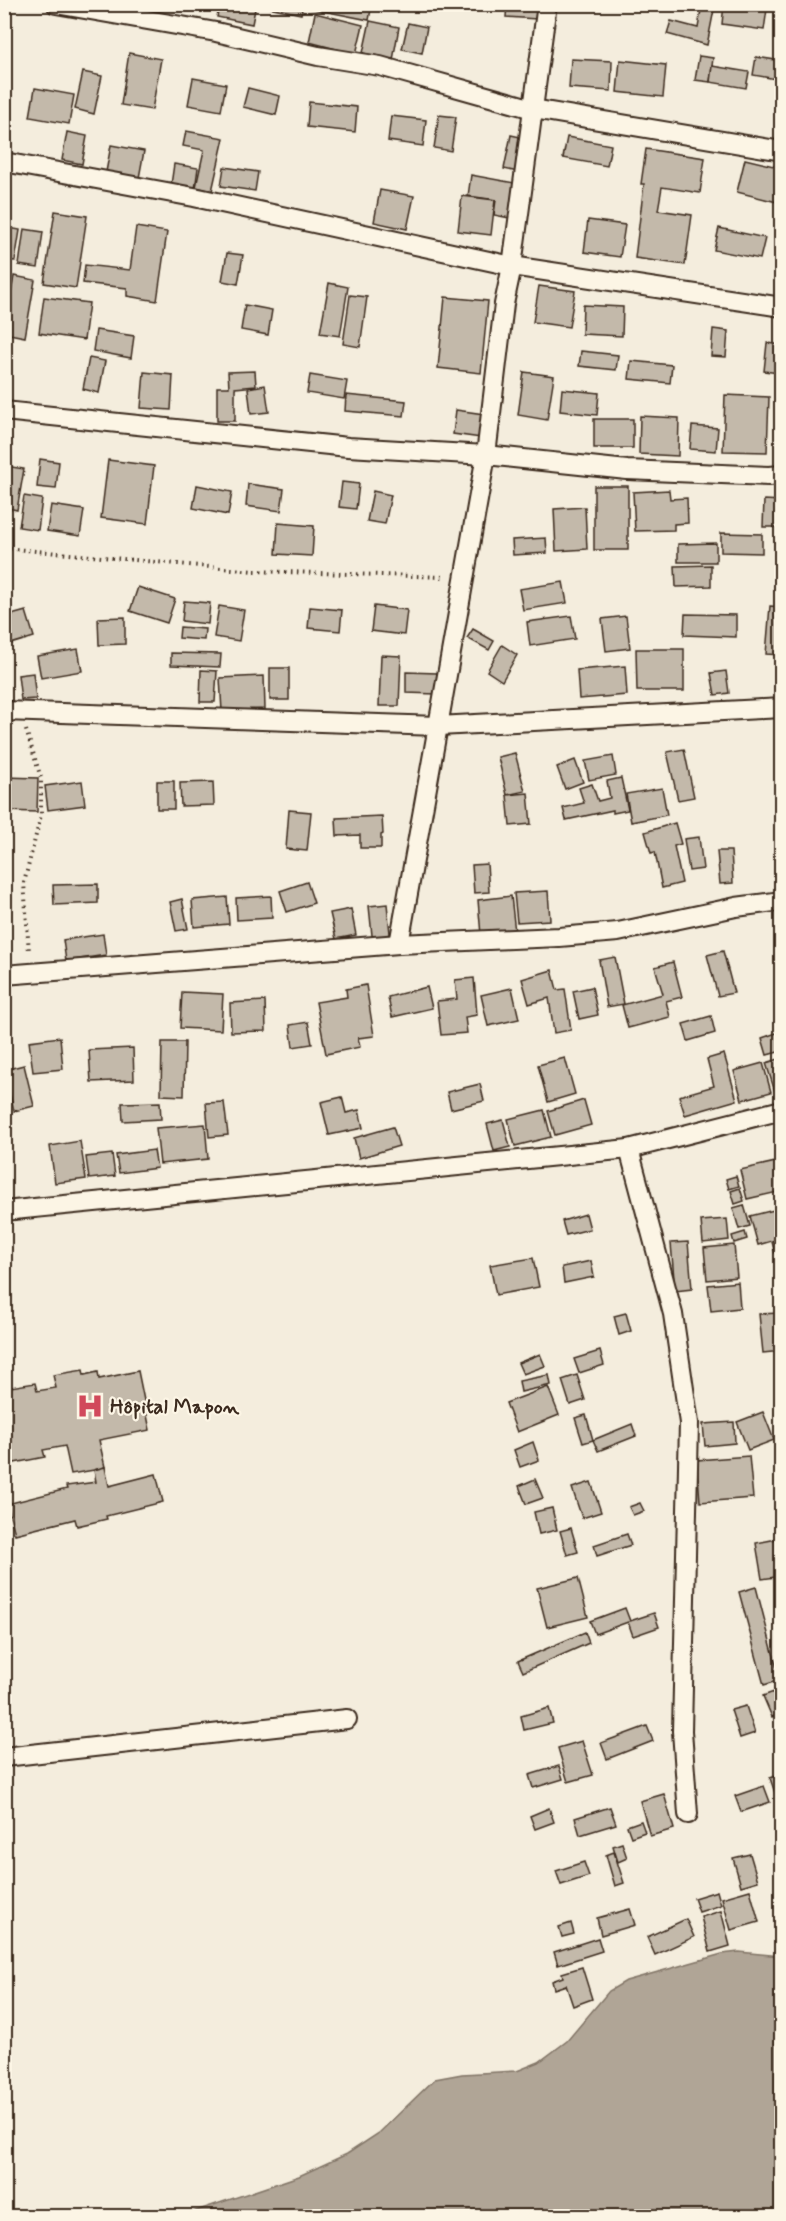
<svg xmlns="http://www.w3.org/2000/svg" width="786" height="2221" font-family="Mynerve,sans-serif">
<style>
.water{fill:#b0a596;stroke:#817466;stroke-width:1.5}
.building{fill:#c3b9aa;stroke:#3b2a1e;stroke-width:1.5}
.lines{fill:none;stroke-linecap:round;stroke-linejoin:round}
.street-casing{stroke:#3b2a1e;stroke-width:22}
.path{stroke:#3b2a1e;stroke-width:4;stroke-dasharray:1.5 4.5;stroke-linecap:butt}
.street{stroke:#fcf5e5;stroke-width:18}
.labels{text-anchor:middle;stroke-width:4.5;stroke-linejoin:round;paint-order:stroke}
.poi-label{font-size:21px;font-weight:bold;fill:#3b2a1e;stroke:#fcf5e5;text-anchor:start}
</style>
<rect width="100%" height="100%" fill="#f4eddd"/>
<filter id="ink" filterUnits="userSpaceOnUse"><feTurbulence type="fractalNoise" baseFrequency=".0167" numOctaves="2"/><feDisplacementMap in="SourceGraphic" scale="12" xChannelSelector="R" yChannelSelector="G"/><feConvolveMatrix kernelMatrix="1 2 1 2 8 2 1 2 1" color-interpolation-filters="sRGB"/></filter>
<g filter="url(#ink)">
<!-- water -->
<polygon class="water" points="739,1952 781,1956 781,2216 181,2216 299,2176 347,2154 379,2133 435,2079 462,2074 517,2071 539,2062 567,2041 609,1991 626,1981 722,1954"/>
<!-- building -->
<g class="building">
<polygon points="220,4 256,4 252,24 217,17"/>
<polygon points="269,4 303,4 301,14 268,7"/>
<polygon points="309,4 372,4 369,20 308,8"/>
<polygon points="507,4 537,4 537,19 506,17"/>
<polygon points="702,4 715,5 707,45 667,34 671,21 698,28"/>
<polygon points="724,4 767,9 764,30 722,24"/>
<polygon points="315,13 363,25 356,54 309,42"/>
<polygon points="370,21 399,27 393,60 363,53"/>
<polygon points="408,23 427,27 422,53 402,49"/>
<polygon points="129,53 161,59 152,110 121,105"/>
<polygon points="699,56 713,58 710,82 695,80"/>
<polygon points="756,57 782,61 782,80 753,75"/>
<polygon points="571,59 612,61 611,91 569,88"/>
<polygon points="620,60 666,65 663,97 617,92"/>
<polygon points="712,66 749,72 746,88 710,82"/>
<polygon points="83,72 102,76 94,114 75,109"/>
<polygon points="193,78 226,84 221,111 188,105"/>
<polygon points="35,88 74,95 69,124 30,117"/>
<polygon points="248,88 280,96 276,115 243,107"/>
<polygon points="4,99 11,100 4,135"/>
<polygon points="309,102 357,107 355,132 307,127"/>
<polygon points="439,115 456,117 451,151 434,148"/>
<polygon points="391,116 426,120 423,146 388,141"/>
<polygon points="186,131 224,138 212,191 196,187 204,150 183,146"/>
<polygon points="67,132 87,136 82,164 62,160"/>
<polygon points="511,135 525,138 518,172 504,169"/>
<polygon points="567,137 611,145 607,166 563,158"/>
<polygon points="111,145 144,151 139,178 106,172"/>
<polygon points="646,149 705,158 700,193 662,187 658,210 692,215 685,265 635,258 644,184 641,184"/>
<polygon points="745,159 782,168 782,183 777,202 737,192"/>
<polygon points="174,164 198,168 195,189 171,185"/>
<polygon points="224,167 258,172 255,191 221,186"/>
<polygon points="471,175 520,184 515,219 494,215 496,200 468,196"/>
<polygon points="380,190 414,196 407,229 374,222"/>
<polygon points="462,196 495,200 491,235 458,231"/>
<polygon points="55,211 87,216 76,288 44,283"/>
<polygon points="588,220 625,225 620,257 584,252"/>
<polygon points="4,227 20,230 15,261 4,260"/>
<polygon points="136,227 167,232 157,301 127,296 127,288 83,283 85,265 130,270"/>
<polygon points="719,228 765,238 760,259 714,250"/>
<polygon points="24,229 43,232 38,268 19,265"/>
<polygon points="227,253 243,255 238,284 222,281"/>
<polygon points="14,276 35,280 25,337 4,333"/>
<polygon points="329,283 348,287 340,336 320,333"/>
<polygon points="539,286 575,291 569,327 533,322"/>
<polygon points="350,295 367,297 360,347 343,344"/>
<polygon points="44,297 89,303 84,340 39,333"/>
<polygon points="445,297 488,301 481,373 438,368"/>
<polygon points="245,305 272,310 268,335 241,330"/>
<polygon points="583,305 623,307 622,336 582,334"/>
<polygon points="713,329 728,331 726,357 711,356"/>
<polygon points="96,330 134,336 131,358 93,351"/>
<polygon points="767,343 782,345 779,373 764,371"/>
<polygon points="581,351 618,355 616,370 579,366"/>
<polygon points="89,358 105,361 99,393 83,389"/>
<polygon points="631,361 672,365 670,383 629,379"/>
<polygon points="255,371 256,386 235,388 235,421 217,421 217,387 229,387 228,372"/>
<polygon points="144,372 173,375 171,410 141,408"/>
<polygon points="524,372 554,376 547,420 518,415"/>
<polygon points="310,375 347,381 344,399 307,393"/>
<polygon points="265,385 269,412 251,414 248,388"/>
<polygon points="562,389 599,393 597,415 560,411"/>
<polygon points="346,395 406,401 404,416 345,411"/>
<polygon points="725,395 769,397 767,452 723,451"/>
<polygon points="456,410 498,416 495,440 453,434"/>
<polygon points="640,416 679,418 678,456 639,454"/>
<rect x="594" y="419" width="39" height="29"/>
<polygon points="692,426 718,428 716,451 690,449"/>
<polygon points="40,459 59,462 56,489 37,487"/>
<polygon points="108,460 154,466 147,524 101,518"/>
<polygon points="6,466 24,469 17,510 4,507"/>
<polygon points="342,482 359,484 356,509 339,507"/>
<polygon points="248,484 284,489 281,511 246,506"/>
<polygon points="197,485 232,492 228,515 193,508"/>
<rect x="594" y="486" width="34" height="64"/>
<polygon points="669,490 670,499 687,498 688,523 674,524 674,530 635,531 633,492"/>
<polygon points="373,491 391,495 385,524 367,521"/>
<polygon points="24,496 42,499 38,530 19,527"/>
<polygon points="764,500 782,501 782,527 763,527"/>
<polygon points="51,505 84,510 80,536 47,531"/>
<polygon points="585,507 587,549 556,551 554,509"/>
<polygon points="278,523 314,526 312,556 276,554"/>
<polygon points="721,533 762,534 762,553 721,552"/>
<polygon points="546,538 547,553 513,555 512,540"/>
<polygon points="716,543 716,562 678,562 678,544"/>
<polygon points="711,565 711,586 676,587 675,566"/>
<polygon points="563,582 567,603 523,610 519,589"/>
<polygon points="138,587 175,599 167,623 130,611"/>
<polygon points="184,601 210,603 208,624 182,621"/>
<polygon points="219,606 244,610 239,641 214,637"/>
<polygon points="374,606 407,610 404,635 371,631"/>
<polygon points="770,606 782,607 782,655 766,654"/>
<polygon points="310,607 342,610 340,631 308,628"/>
<polygon points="26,611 34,637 4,646 4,617"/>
<polygon points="685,614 736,615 736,637 684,635"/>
<polygon points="571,616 575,639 530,646 527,622"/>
<polygon points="626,616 630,648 606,651 602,619"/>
<polygon points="125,617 125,644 99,645 98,618"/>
<polygon points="180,627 205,629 204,640 179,638"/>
<polygon points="473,629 494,641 489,650 467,638"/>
<polygon points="502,645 517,655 502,681 487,671"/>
<polygon points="78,649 82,671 41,678 37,656"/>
<polygon points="636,649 684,649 684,691 637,691"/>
<polygon points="171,653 221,654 220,667 171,665"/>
<polygon points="381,655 401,656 399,706 379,706"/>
<polygon points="625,666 627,695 579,699 577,670"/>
<rect x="270" y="668" width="19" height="32"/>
<polygon points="201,670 217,671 215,702 200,702"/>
<polygon points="726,671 729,693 715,695 711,673"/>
<polygon points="406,672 437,673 437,694 406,693"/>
<polygon points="33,673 36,699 21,700 18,675"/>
<polygon points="264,676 265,709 222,711 220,678"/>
<polygon points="684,749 694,797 678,800 667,752"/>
<polygon points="515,753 525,791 507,795 498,757"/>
<polygon points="613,756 616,775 589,780 585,761"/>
<polygon points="575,760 583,782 565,789 557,767"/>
<polygon points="4,777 38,778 37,812 4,811"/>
<polygon points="621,778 628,810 613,813 613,810 566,820 563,808 584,803 579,788 592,784 598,801 610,798 607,781"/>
<polygon points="82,781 85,805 48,810 45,786"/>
<rect x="157" y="781" width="17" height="28"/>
<polygon points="213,782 214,805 181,806 180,783"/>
<polygon points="662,788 667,815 631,822 626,794"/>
<polygon points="528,793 531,824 510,826 507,795"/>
<polygon points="289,810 311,812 307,851 286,849"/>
<polygon points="382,816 383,834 381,835 381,848 360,848 360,835 337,836 336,818"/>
<polygon points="675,823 681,844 674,846 682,883 662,888 655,852 651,853 645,832"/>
<polygon points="699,837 703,869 689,871 684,839"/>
<polygon points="717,851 731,851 733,883 720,884"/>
<polygon points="487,864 489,892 474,893 472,865"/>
<polygon points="307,882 314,903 287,912 280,891"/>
<polygon points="98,884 98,903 54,905 53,885"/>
<polygon points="548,891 550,920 517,922 514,893"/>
<polygon points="271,896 272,918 237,920 236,898"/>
<polygon points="511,896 515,932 481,935 478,900"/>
<polygon points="227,897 229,924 194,927 192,900"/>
<polygon points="182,899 188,929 176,931 170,902"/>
<polygon points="387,904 391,943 373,945 369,906"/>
<polygon points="351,909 356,935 336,939 330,913"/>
<polygon points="103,934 106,955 66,961 63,940"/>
<polygon points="723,951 734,993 718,996 707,955"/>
<polygon points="615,957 624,1004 607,1007 599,960"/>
<polygon points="673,962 682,997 666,1001 670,1017 628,1028 622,1005 663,994 655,967"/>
<polygon points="552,970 557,990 565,989 571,1030 554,1033 549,998 529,1004 522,979"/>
<polygon points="474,978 477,1015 465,1017 467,1033 441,1035 437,1001 457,999 455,980"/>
<polygon points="366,985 374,1036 358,1038 360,1047 326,1054 316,1002 347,997 346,989"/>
<polygon points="427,987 432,1008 392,1017 388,997"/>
<polygon points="592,987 598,1015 579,1019 573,991"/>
<polygon points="512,988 519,1019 488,1026 481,995"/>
<polygon points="182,992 223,994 221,1030 180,1028"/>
<polygon points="265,1001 266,1031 231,1032 230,1003"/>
<polygon points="711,1016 715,1033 688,1041 683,1024"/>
<polygon points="308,1022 312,1044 293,1047 290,1025"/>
<polygon points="782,1031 782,1051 767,1055 762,1038"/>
<polygon points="60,1037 63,1069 33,1072 29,1041"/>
<polygon points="162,1042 185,1042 184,1096 161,1095"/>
<polygon points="133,1048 134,1080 91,1082 89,1050"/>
<polygon points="724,1054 737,1100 685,1115 679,1096 714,1086 707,1059"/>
<polygon points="565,1058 575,1094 548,1102 538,1065"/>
<polygon points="782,1058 782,1093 776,1095 766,1063"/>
<polygon points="763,1063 771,1092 742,1100 734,1071"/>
<polygon points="24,1065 34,1106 14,1111 4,1070"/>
<polygon points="480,1084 484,1101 451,1109 447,1092"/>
<polygon points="342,1097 346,1113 359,1110 363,1128 329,1135 321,1102"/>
<polygon points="584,1100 591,1125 555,1135 548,1111"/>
<polygon points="160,1102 161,1119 123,1121 122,1103"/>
<polygon points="224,1102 228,1135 209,1137 206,1103"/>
<polygon points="544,1110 551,1137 515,1146 508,1119"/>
<polygon points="503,1120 510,1147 494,1151 487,1124"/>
<polygon points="205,1124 208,1159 160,1164 156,1128"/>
<polygon points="393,1127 399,1146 359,1158 354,1138"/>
<polygon points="80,1141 86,1179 55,1183 50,1146"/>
<polygon points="154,1150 157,1168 119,1173 116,1155"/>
<polygon points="112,1154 115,1176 89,1179 86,1157"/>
<polygon points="780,1161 782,1191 747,1199 740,1170"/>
<polygon points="736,1176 739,1186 729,1189 726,1179"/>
<polygon points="740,1188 744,1201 735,1204 731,1191"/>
<polygon points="744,1205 750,1226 739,1229 733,1208"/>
<polygon points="782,1208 782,1238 758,1245 750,1216"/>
<polygon points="586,1214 590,1229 566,1235 562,1221"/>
<polygon points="727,1219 729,1240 703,1243 701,1221"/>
<polygon points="745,1232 747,1239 734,1243 732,1236"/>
<polygon points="782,1239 782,1251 775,1253 772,1242"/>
<polygon points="688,1242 692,1289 675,1291 671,1243"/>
<polygon points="734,1245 737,1277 707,1280 704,1248"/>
<polygon points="533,1258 539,1287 496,1295 490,1265"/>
<polygon points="591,1261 594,1277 564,1283 562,1267"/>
<polygon points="738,1282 740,1308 711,1311 708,1285"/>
<polygon points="626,1313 631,1331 619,1335 614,1316"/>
<polygon points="780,1313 782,1351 763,1353 759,1314"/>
<polygon points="600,1351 604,1365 579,1373 574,1359"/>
<polygon points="540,1354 545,1366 523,1374 518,1363"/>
<polygon points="83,1370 84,1375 98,1372 99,1379 138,1371 150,1430 99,1440 105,1467 94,1470 71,1474 65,1446 43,1450 45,1457 4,1465 4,1414 8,1414 4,1388 35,1383 37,1391 56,1388 53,1375"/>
<polygon points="549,1375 551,1385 521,1392 519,1381"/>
<polygon points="577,1375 585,1400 570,1405 562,1380"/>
<polygon points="548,1387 559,1415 517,1432 506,1403"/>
<polygon points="763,1412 774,1440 748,1450 737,1422"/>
<polygon points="586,1415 593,1440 583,1443 575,1418"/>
<polygon points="734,1422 735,1443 705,1446 703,1424"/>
<polygon points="632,1424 636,1436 598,1451 593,1440"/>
<polygon points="533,1442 539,1460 520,1467 514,1450"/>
<polygon points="749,1456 753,1498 700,1502 697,1460"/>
<polygon points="105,1467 109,1486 156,1474 163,1502 106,1516 107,1519 77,1526 75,1519 15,1534 7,1504 67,1489 66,1486 96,1482 94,1470"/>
<polygon points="535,1479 543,1498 526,1504 519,1486"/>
<polygon points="591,1482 601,1512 582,1518 572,1488"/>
<polygon points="640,1503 644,1511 633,1515 629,1507"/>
<polygon points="552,1508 557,1530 539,1534 534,1512"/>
<polygon points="571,1528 578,1552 567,1555 560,1531"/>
<polygon points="627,1534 631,1545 597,1556 594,1545"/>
<polygon points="777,1539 782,1576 762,1579 756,1543"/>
<polygon points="578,1578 588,1617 547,1627 537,1588"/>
<polygon points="756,1587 780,1680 764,1685 739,1592"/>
<polygon points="625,1608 630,1621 654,1613 659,1627 633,1636 628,1622 595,1634 590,1621"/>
<polygon points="585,1632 589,1643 523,1672 518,1661"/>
<polygon points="782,1689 782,1713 772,1717 763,1696"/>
<polygon points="746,1706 755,1733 740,1738 731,1710"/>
<polygon points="549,1708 553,1723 524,1730 521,1716"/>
<polygon points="647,1726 653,1741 607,1759 601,1743"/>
<polygon points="582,1741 593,1775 568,1782 558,1748"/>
<polygon points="559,1766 563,1779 533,1788 529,1775"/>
<polygon points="782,1774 782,1797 777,1799 770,1778"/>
<polygon points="764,1786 770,1802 741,1812 735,1796"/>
<polygon points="664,1794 674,1829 650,1836 640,1801"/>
<polygon points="610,1807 616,1824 580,1835 575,1818"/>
<polygon points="549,1808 554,1822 535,1829 530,1816"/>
<polygon points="641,1821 645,1832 631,1837 627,1826"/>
<polygon points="622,1843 627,1858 618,1862 613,1846"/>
<polygon points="614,1852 624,1883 615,1886 606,1855"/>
<polygon points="750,1854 758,1881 741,1886 733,1858"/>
<polygon points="584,1862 589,1876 561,1885 556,1871"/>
<polygon points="750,1890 759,1922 731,1930 722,1898"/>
<polygon points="717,1891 721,1905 699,1912 694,1898"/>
<polygon points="630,1909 635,1925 601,1935 597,1918"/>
<polygon points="721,1911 730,1946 710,1952 701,1917"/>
<polygon points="686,1919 694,1937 655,1955 647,1937"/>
<polygon points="571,1923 574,1934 562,1937 559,1927"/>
<polygon points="598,1938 602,1951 558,1965 554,1952"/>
<polygon points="582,1967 592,1999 573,2006 566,1985 554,1989 552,1981 563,1977 562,1973"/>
</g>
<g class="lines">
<defs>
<g id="street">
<polyline points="56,4 216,32 318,56 380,66 533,109 782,151"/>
<polyline points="547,4 512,266 504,304 486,455 438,726 782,708"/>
<polyline points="4,162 194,197 512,266 782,307"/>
<polyline points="4,411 348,447 486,455 627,470 769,476 782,475"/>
<polyline points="4,711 438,726 399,944"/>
<polyline points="4,975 399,944 559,937 618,932 736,907 782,901"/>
<polyline points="629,1149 673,1314 689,1423 682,1731 688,1814"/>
<polyline points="4,1211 629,1149 782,1110"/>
<polyline points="4,1757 347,1719"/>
</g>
</defs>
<!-- street casing -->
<use href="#street" class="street-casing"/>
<!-- path -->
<g class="path">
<polyline points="4,548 254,571 446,577"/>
<polyline points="26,730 41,778 41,815 24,883 29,952"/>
</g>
<!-- street -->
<use href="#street" class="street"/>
</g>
</g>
<!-- icons -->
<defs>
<symbol id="hospital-bare" viewBox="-9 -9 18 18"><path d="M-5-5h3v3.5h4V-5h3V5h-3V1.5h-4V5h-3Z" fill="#d1495b" stroke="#fcf5e5" stroke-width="2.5" paint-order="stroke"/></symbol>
</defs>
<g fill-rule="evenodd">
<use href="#hospital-bare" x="71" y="1387" width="38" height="38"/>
</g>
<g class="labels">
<!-- poi labels -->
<g class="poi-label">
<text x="110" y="1413">Hôpital Mapon</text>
</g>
</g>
<!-- margin -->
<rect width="786" height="2221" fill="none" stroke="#fcf5e5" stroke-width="24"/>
<rect x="12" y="12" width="762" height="2197" fill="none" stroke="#3b2a1e" stroke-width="2" filter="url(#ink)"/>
</svg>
